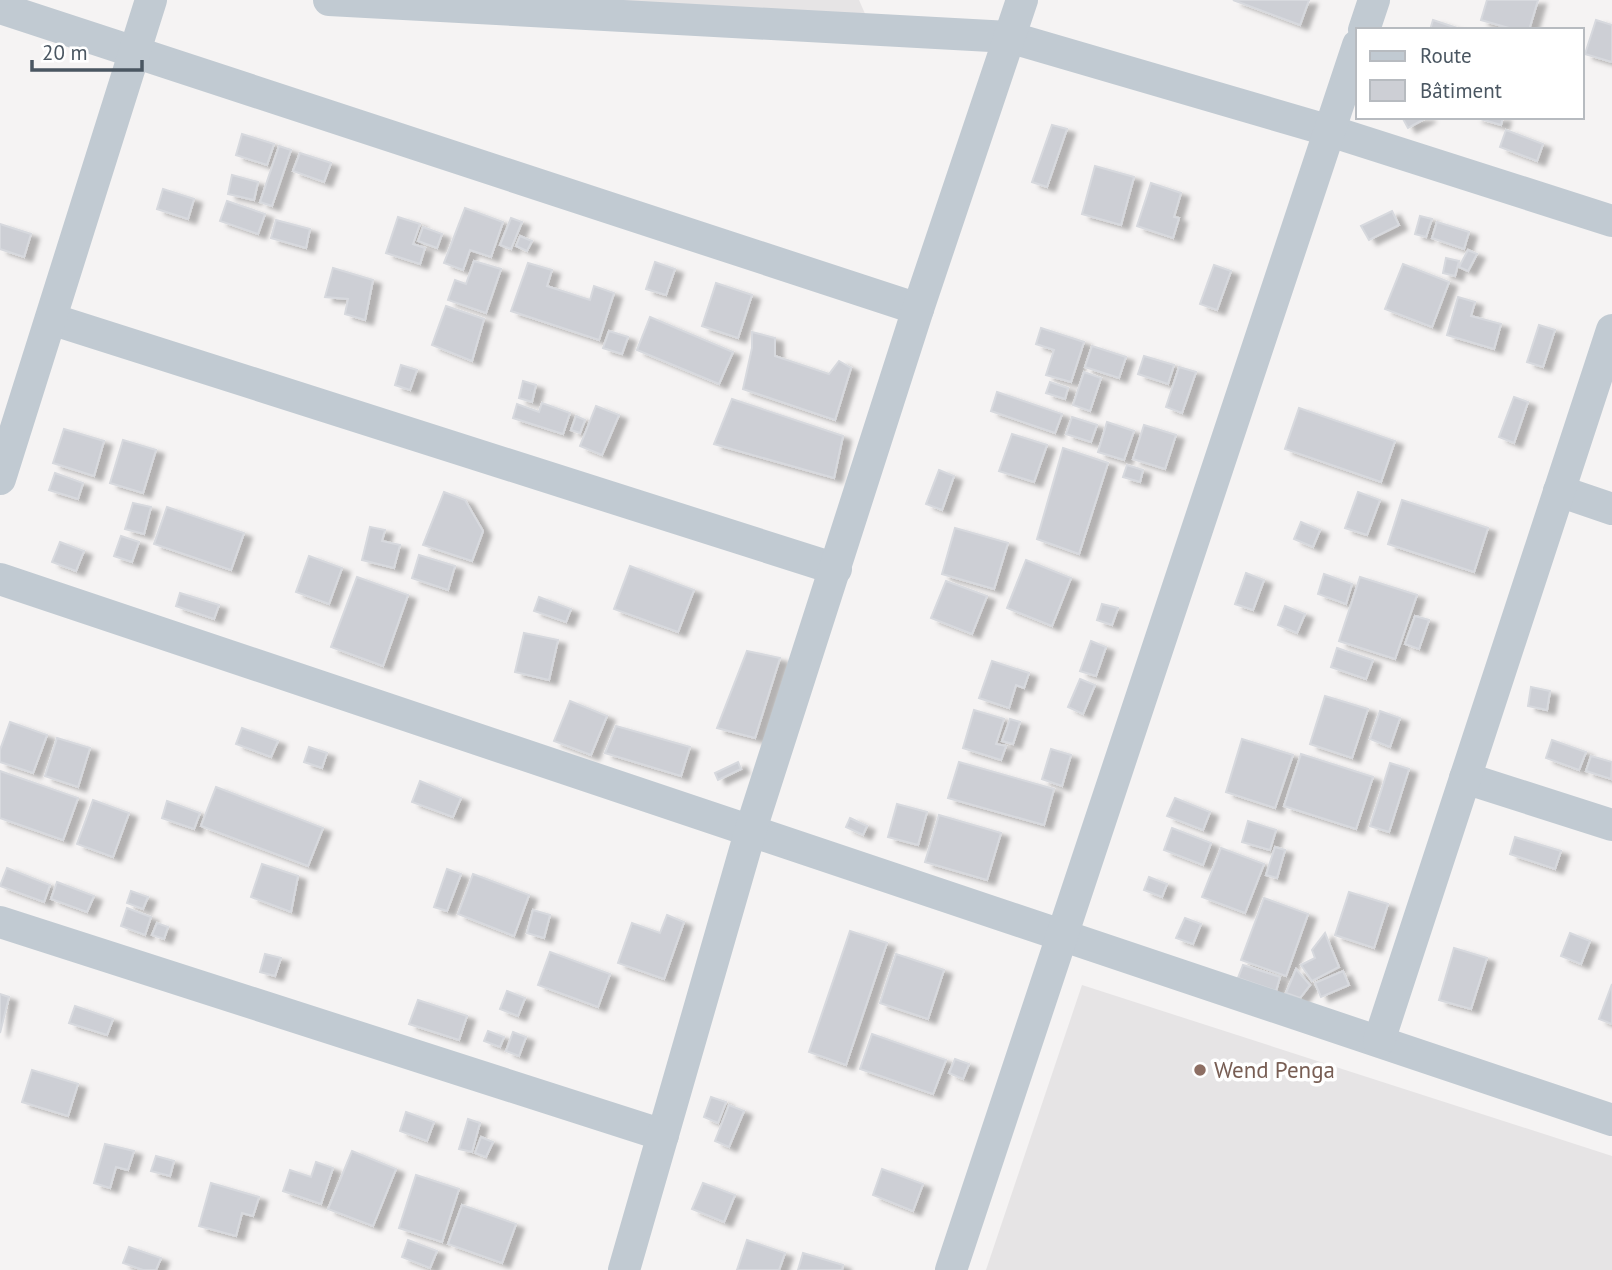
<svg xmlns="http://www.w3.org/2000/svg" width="1612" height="1270" font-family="'PT Sans',sans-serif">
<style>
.education{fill:#e6e4e5}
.building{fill:#cdcfd5;stroke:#d7d9de;stroke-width:2;filter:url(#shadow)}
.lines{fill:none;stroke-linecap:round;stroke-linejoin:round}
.street{stroke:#c1cad2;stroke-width:32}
.education-dot{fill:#8d6e63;stroke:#fff;stroke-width:2.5}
.labels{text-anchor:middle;stroke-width:7;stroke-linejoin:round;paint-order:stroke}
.education-label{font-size:23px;fill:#785e54;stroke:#fff;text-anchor:start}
</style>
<defs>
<filter id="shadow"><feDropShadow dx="8" dy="4.5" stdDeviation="2" flood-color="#0004"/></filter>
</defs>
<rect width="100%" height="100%" fill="#f5f3f3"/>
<!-- education -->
<g class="education">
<polygon points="605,0 859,0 866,16"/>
<polygon points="1082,985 1612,1156 1612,1270 986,1270"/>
</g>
<!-- building -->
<g class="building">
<polygon points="1233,0 1309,0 1300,25"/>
<polygon points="1487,0 1538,0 1529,30 1516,30 1481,20"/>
<polygon points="1433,20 1463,30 1430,30"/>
<polygon points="1596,20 1612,25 1612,62 1585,54"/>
<polygon points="1402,117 1428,117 1408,128"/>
<polygon points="1474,117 1503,117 1501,125"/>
<polygon points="1052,125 1067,129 1047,187 1032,182"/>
<polygon points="1506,130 1543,144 1537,161 1500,147"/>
<polygon points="242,134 274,144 267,165 236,155"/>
<polygon points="279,146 291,150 272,206 260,202"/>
<polygon points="300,153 331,163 324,182 293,171"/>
<polygon points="1095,166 1134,177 1121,225 1082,214"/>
<polygon points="232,175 258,182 254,200 228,194"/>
<polygon points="1151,183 1181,193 1174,217 1179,218 1173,238 1137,226"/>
<polygon points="163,189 194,199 188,219 157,209"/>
<polygon points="227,201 265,214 258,234 220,221"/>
<polygon points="465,208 503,222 491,257 470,250 463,270 444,263"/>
<polygon points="1392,211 1399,225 1369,240 1361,226"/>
<polygon points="1420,216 1432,219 1426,237 1415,234"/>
<polygon points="398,217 420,224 413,244 425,248 420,264 386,253"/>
<polygon points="511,218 522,222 511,249 500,245"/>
<polygon points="276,220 310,229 306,248 271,238"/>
<polygon points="1437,222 1469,232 1464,249 1432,238"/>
<polygon points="0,224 31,234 24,257 0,249"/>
<polygon points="423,227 442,234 437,248 418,241"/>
<polygon points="520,236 532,241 527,251 516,246"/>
<polygon points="1468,250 1477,254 1468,271 1459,267"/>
<polygon points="1446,258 1459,261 1455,276 1443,273"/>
<polygon points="474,261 501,269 486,313 448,300 455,280 466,284"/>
<polygon points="655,262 675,269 666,295 646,289"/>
<polygon points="528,263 552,270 547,286 590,300 594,286 614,293 599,340 511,311"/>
<polygon points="1403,264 1449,282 1432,327 1385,309"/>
<polygon points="1214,265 1231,271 1217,310 1200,304"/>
<polygon points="333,268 373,280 365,320 345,314 348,299 325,297"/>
<polygon points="716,283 752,295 738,338 702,326"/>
<polygon points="1458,297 1475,302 1471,316 1501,324 1494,349 1447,335"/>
<polygon points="446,306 484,319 472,361 432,345"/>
<polygon points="650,317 733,352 719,384 637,350"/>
<polygon points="1539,325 1555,330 1543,367 1527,362"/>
<polygon points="1041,328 1084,342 1071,382 1046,375 1054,350 1036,344"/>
<polygon points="609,331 628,337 622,354 603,348"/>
<polygon points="752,332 775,338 775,356 829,374 839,361 851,368 835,420 743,389 752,348"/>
<polygon points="1092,346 1126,357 1119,378 1085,367"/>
<polygon points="1144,356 1174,365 1168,384 1138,374"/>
<polygon points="401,365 417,370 410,390 395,385"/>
<polygon points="1179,367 1196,372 1182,413 1166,407"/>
<polygon points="1084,372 1101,378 1090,411 1073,405"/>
<polygon points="523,381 536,385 532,402 519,398"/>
<polygon points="1050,382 1068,388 1065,399 1046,393"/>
<polygon points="997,392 1062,414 1055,433 991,411"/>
<polygon points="1514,397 1528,402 1514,443 1499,437"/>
<polygon points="732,399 843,436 834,478 714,444"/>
<polygon points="542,403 570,413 563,434 513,418 517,404 539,412"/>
<polygon points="596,406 619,415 602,455 580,446"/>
<polygon points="1299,408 1395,441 1381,482 1285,449"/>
<polygon points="576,416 585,420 580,433 571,430"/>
<polygon points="1072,417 1097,425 1091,442 1066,434"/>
<polygon points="1107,422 1134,431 1124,460 1098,452"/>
<polygon points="1144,425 1176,435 1165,469 1133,459"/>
<polygon points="64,429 104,441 94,476 53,463"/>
<polygon points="1012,434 1047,445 1034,482 999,471"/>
<polygon points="123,440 156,450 143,493 110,483"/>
<polygon points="1063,448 1108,463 1079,554 1037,539"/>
<polygon points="1127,465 1143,470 1140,482 1123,477"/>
<polygon points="939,470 954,476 942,510 926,504"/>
<polygon points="55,473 83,483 78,499 49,490"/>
<polygon points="444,492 465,500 483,531 472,561 423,545"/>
<polygon points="1358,492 1380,500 1367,535 1345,528"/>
<polygon points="1402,500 1488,528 1474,572 1388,544"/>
<polygon points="133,503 151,507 144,534 125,529"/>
<polygon points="167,507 244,533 231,570 154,544"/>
<polygon points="1301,522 1320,530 1313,547 1294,539"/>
<polygon points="370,527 385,530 382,541 400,545 394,568 362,560"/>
<polygon points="955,528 1008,543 994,589 942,574"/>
<polygon points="121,536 139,542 132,562 114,556"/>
<polygon points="60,542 84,551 76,571 52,562"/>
<polygon points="419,555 455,566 448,590 412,578"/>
<polygon points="309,556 342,568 329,604 296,592"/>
<polygon points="1026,560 1071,578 1052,626 1007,608"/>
<polygon points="630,566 694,590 678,632 614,609"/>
<polygon points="1246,573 1264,580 1253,610 1235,604"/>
<polygon points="1324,574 1352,584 1346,604 1318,594"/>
<polygon points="357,577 408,595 383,666 331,647"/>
<polygon points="1360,577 1417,595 1395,659 1339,641"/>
<polygon points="946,581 987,596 972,634 931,618"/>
<polygon points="180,593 219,605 214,619 176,606"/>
<polygon points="539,597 571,609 566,622 534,611"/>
<polygon points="1102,604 1118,608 1112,625 1097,620"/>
<polygon points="1285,606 1305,614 1297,633 1278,625"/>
<polygon points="1415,616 1429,620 1419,649 1405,644"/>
<polygon points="524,633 558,640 549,680 515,672"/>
<polygon points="1091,641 1106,647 1096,676 1080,671"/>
<polygon points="1337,648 1373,660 1366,679 1331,667"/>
<polygon points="747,651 780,658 755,738 717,728"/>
<polygon points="992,661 1029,673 1024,688 1016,685 1009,708 979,698"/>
<polygon points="1080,679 1095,685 1083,714 1068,707"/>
<polygon points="1531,687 1550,691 1547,710 1528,706"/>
<polygon points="1325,696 1368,709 1352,758 1310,744"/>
<polygon points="570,701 607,716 591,755 554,741"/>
<polygon points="974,710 1004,719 996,744 1006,746 1001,760 963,748"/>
<polygon points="1380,711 1400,718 1390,747 1370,739"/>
<polygon points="1010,719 1020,722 1013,744 1002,741"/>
<polygon points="10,722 47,735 33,773 0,762 0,750"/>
<polygon points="616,726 690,747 681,776 605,753"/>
<polygon points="242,728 278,741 271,757 236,744"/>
<polygon points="57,738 90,748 78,787 45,776"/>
<polygon points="1242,739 1293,755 1275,808 1226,792"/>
<polygon points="1552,740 1586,752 1579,770 1546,758"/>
<polygon points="309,747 327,753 322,768 304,762"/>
<polygon points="1051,749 1071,755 1062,786 1042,779"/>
<polygon points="1301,754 1373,777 1356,829 1284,806"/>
<polygon points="1591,756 1612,762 1611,779 1586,771"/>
<polygon points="738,762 741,769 718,780 715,773"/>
<polygon points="959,762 1054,789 1044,825 948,798"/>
<polygon points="1390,763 1409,769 1389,832 1370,826"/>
<polygon points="0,771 78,798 63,840 0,818"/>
<polygon points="420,781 461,798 453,817 412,802"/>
<polygon points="216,787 323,828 308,866 201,826"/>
<polygon points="1175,798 1210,812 1203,830 1167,816"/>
<polygon points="93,800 129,813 113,857 77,844"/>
<polygon points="167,801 200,813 194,829 162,818"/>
<polygon points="897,804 927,812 918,845 888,837"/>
<polygon points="939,815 1001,833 987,880 925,862"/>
<polygon points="850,818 867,826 863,835 846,827"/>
<polygon points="1248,821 1276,830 1270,850 1242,842"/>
<polygon points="1172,828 1211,843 1203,865 1164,850"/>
<polygon points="1515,837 1561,851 1555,869 1510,854"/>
<polygon points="1275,847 1285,850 1277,878 1266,875"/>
<polygon points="1221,848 1264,864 1245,913 1202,897"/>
<polygon points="262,864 298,876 291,912 251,897"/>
<polygon points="7,868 50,885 44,902 0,886"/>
<polygon points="447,869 461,874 447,911 434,907"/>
<polygon points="473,874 529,895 514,936 458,914"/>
<polygon points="1149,877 1167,884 1162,897 1144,890"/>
<polygon points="57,882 94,896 87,912 51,899"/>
<polygon points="131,891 148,897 143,909 127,903"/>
<polygon points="1349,892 1388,904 1374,948 1335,935"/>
<polygon points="1264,898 1308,914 1286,976 1241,960"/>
<polygon points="127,908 151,917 145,935 121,926"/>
<polygon points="533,910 550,915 544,938 527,933"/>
<polygon points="667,915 684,922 664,979 618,963 632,923 660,933"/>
<polygon points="1185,918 1201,924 1193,944 1176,938"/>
<polygon points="157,923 168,927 164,939 152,935"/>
<polygon points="850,931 887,943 846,1065 809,1052"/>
<polygon points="1325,933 1339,967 1312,981 1301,965 1315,958 1312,950"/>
<polygon points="1570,933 1590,941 1581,964 1561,956"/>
<polygon points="1454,948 1487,958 1471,1009 1439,1000"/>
<polygon points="550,952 610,974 598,1007 538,985"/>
<polygon points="265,954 281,958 275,976 260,972"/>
<polygon points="896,954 944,970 928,1019 880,1003"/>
<polygon points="1243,965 1280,977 1276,991 1238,978"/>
<polygon points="1296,969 1310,985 1300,998 1286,993"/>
<polygon points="1343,971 1349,985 1321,997 1315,983"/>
<polygon points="1612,984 1612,1024 1599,1019"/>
<polygon points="507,991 525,998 518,1016 500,1009"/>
<polygon points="0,994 9,997 0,1033"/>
<polygon points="418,1000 467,1016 459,1040 409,1024"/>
<polygon points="75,1006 113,1019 107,1035 69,1023"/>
<polygon points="488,1031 504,1037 500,1047 484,1041"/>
<polygon points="513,1032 526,1037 519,1056 506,1051"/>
<polygon points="872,1034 946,1060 933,1094 860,1069"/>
<polygon points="955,1059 969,1064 963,1079 949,1073"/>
<polygon points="32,1070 78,1084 68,1116 22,1102"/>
<polygon points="711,1097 726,1102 718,1123 704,1117"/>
<polygon points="729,1105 744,1111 729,1147 715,1141"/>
<polygon points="406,1112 434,1122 427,1141 400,1131"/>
<polygon points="468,1119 480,1123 472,1152 459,1149"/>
<polygon points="481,1137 493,1142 486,1157 475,1153"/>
<polygon points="105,1144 134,1151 128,1170 116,1167 110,1188 94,1183"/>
<polygon points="352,1151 396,1169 373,1226 328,1209"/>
<polygon points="156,1156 174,1161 170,1176 151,1171"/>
<polygon points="316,1162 333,1168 321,1204 283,1191 290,1170 311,1177"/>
<polygon points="882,1169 923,1184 913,1211 873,1195"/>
<polygon points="416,1175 459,1189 442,1242 399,1228"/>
<polygon points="211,1183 259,1197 253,1216 242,1213 236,1236 199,1226"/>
<polygon points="703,1183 735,1195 724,1222 692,1209"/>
<polygon points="462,1205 516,1224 502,1263 448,1244"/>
<polygon points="408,1240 437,1251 430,1268 402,1257"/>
<polygon points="747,1240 785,1253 779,1270 737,1270"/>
<polygon points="129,1247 161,1258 156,1270 143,1270 123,1263"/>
<polygon points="803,1253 843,1265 842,1270 798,1270"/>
</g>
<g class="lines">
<!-- street -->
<g class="street">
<polyline points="329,0 1009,37 1327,130 1612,221"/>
<polyline points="0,8 918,309"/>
<polyline points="1364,30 1374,0"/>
<polyline points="51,319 836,569"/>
<polyline points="0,479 151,0"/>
<polyline points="1559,491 1612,509"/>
<polyline points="0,579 1612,1120"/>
<polyline points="1465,778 1612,825"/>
<polyline points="0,922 663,1135"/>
<polyline points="1379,1041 1612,330"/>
<polyline points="624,1270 751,829 918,309 1022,0"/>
<polyline points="951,1270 1358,45"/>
</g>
</g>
<!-- markers -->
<circle class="education-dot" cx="1200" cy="1070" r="7"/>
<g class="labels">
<!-- education labels -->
<g class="education-label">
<text x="1214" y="1078">Wend Penga</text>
</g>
</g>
<!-- legend -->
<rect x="1356" y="28" width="228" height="91" fill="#ffffff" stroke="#b7bbc0" stroke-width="2"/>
<rect x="1370" y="51" width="35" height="10" fill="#c1cad2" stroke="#b7bbc0" stroke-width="2"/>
<text x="1420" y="63" font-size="21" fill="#4a5661">Route</text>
<rect x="1370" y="80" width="35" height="21" fill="#cdcfd5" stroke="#b7bbc0" stroke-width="2"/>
<text x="1420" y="98" font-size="21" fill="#4a5661">Bâtiment</text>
<!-- scale -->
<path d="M32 60v10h110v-10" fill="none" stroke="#4a5661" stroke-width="3.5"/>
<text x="42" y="60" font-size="21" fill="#4a5661" stroke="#ffffff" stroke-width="5" paint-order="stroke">20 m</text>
</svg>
